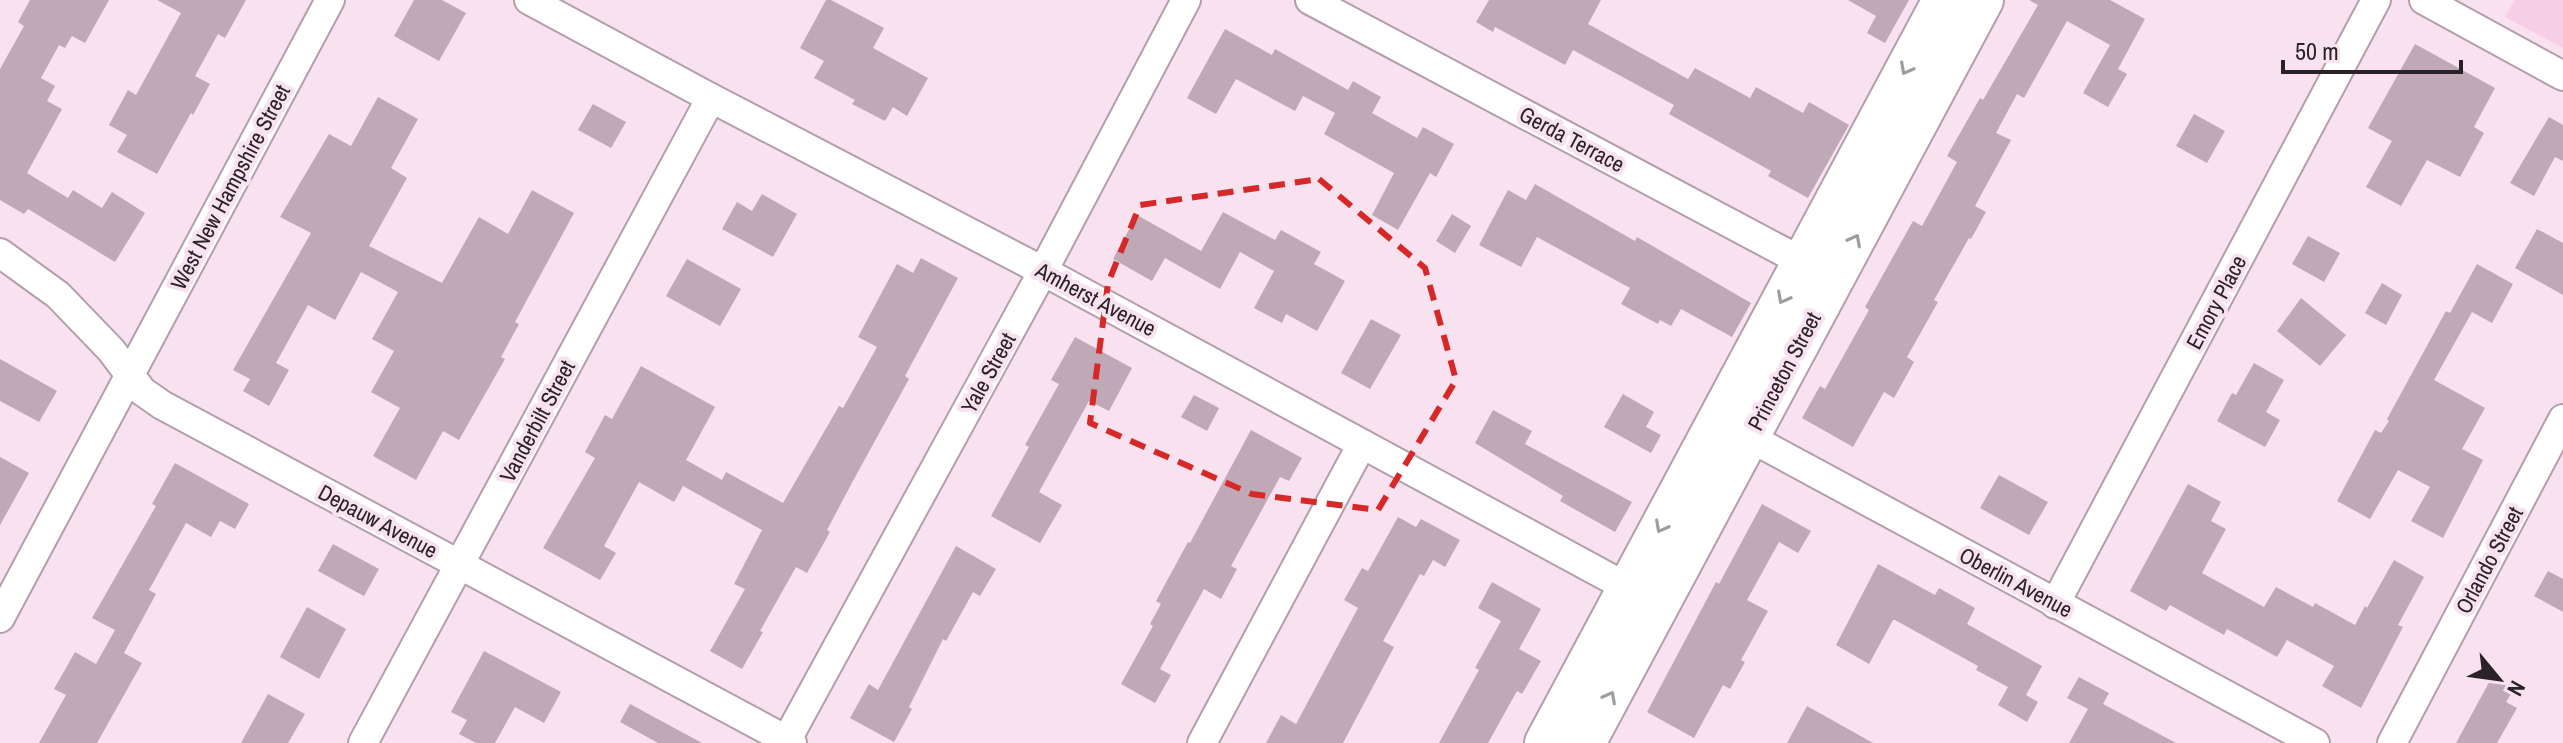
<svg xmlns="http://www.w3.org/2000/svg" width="2563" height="743" font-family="'Archivo Narrow',sans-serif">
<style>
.green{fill:#f7cee8}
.building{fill:#bfa9b7}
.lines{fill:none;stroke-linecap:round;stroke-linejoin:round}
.street-casing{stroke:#b39eab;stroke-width:32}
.secondary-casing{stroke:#b39eab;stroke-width:44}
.street{stroke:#fff;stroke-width:28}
.secondary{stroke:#fff;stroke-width:40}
.oneway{stroke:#9f9c9e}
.marked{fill:none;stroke:#d62828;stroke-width:6;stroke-dasharray:16 10;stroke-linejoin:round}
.labels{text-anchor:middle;stroke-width:8;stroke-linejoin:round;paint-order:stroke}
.street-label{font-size:22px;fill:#2a2227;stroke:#f8e2f0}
</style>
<rect width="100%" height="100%" fill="#f8e2f0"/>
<!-- green -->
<polygon class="green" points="2515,0 2563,0 2563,48 2505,17"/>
<!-- building -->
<g class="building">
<polygon points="30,0 109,0 85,43 72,36 65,48 59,45 41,78 55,86 47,101 62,109 27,173 68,198 73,190 102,208 112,192 145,213 115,262 28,209 24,214 0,200 0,69 24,26 18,22"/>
<polygon points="157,0 246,0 225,38 218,34 195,76 210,84 193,115 191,113 157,174 117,152 127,135 109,125 128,90 136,95 181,13"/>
<polygon points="414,0 442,0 466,13 439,61 394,36"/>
<polygon points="826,0 831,0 884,28 873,48 928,78 907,116 893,107 885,121 852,104 855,100 814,78 824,61 800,48"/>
<polygon points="1489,0 1601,0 1588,24 1688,79 1695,68 1750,98 1756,87 1803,113 1809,102 1849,125 1808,198 1768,176 1771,171 1669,114 1674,105 1573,50 1565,65 1495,27 1493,32 1476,22"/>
<polygon points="1848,0 1909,0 1885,43 1867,33 1876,16"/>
<polygon points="2029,0 2110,0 2145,19 2118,69 2127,74 2108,107 2083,93 2110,45 2067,21 2024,98 2017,94 1996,133 2011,140 1975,206 1986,212 1971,239 1969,238 1934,300 1938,302 1907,357 1914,362 1894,398 1884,392 1853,447 1802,418 1820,386 1825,389 1869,310 1865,307 1913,221 1922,226 1957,162 1947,156 1980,98 1983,100 2038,5"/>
<polygon points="1225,29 1272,55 1275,49 1348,90 1353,81 1381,97 1372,113 1417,138 1423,127 1454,144 1436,177 1430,173 1398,230 1372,215 1394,173 1324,134 1335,113 1303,96 1295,111 1236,79 1216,114 1187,98"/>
<polygon points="2415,44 2495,88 2474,127 2484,133 2460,177 2427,160 2401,206 2366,187 2392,141 2368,128"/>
<polygon points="378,97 418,119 391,168 407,178 369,246 442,283 479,217 508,234 532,190 574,213 515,322 519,324 501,357 505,359 459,440 443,431 416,480 373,456 400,408 371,392 394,351 372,339 398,292 361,272 335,320 308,305 276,363 289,370 269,406 243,391 250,379 233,370 311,233 280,217 329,134 351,146"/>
<polygon points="593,104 626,122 611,148 578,130"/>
<polygon points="2194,114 2225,131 2207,163 2176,146"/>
<polygon points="2549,117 2563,125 2563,161 2555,157 2534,196 2510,183"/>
<polygon points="1535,184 1635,241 1637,237 1751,303 1732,337 1681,309 1671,326 1660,320 1658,324 1621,304 1630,288 1537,237 1521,267 1479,245 1508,190 1526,200"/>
<polygon points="762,194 797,214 773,257 722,229 737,202 752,211"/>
<polygon points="1223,212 1275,240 1281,230 1321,252 1314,264 1345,281 1317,331 1286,314 1282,323 1254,308 1274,271 1240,252 1220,289 1165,258 1152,281 1113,259 1137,215 1201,251"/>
<polygon points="1452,214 1471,226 1455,253 1436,241"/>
<polygon points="2537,229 2563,243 2563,295 2515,268"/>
<polygon points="2308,236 2340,253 2324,282 2292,264"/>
<polygon points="921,258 958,278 905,376 909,379 854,479 827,530 830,532 807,573 796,567 760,631 763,632 742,669 710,651 745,589 734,584 762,530 683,486 674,502 639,482 604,546 616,553 600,580 543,548 595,458 585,452 605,415 612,419 641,366 715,407 686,460 722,480 726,472 783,503 839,406 843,408 877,347 858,337 897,264 913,273"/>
<polygon points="687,259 741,289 720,326 666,296"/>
<polygon points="2477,264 2513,284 2492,323 2472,312 2434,380 2485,408 2462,449 2483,460 2443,538 2411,521 2430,487 2398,470 2370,519 2337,501 2375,430 2381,433 2389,421 2387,419 2446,311 2450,313"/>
<polygon points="2382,283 2402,295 2386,325 2365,313"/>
<polygon points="2301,298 2346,335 2320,366 2277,331"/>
<polygon points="1371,319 1401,335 1370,389 1341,373"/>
<polygon points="1075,337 1132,368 1109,411 1089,401 1039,492 1062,505 1040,543 991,516 1029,447 1025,445 1059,384 1051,380"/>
<polygon points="0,359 57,391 39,422 0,401"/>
<polygon points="2254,363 2284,380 2266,412 2280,420 2265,447 2217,421 2232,393 2236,395"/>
<polygon points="1623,394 1654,412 1646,427 1661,435 1651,453 1604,427"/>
<polygon points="1194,395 1219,408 1207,431 1181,417"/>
<polygon points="1493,410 1532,431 1525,444 1632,502 1615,532 1560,501 1563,496 1475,443"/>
<polygon points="1251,430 1302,458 1289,481 1280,477 1231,566 1237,569 1221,599 1204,589 1160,669 1171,675 1155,703 1121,684 1153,626 1150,624 1161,604 1156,601 1188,542 1190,543"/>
<polygon points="0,457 29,473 0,525"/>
<polygon points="175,463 249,504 235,529 220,521 211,537 186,523 149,590 156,594 124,653 142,663 97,743 39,743 66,695 54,689 75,652 96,664 115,630 92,618 156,506 152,504"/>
<polygon points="1999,475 2048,502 2029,535 1980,508"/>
<polygon points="2188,484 2221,502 2211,521 2226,529 2202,573 2264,607 2276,587 2313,607 2315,603 2355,625 2365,606 2367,608 2394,560 2424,577 2398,625 2403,627 2361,708 2322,686 2334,666 2287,640 2277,657 2227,629 2224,635 2170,605 2166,611 2130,591"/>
<polygon points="1762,504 1811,531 1798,553 1779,542 1747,600 1768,611 1741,660 1745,662 1730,689 1723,685 1694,738 1647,712 1716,582 1719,584"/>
<polygon points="1398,517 1416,527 1421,519 1460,540 1445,567 1433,560 1424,576 1420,574 1383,641 1394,647 1343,743 1266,743 1281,715 1296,724 1358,608 1344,600 1362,568 1368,571"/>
<polygon points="333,544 379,569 364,596 318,571"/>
<polygon points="956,546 996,569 980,596 973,592 946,641 943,639 909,707 912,709 894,742 850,718 869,684 878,690"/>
<polygon points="1878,564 1935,595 1939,588 1975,608 1967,624 2042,666 2026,695 2038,702 2027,722 1998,705 2008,687 1976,670 1978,666 1895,620 1893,620 1869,664 1836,645"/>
<polygon points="2548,571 2563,579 2563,612 2534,596"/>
<polygon points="1492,582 1541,609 1519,649 1541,661 1522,694 1517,691 1488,743 1439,743 1479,670 1475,668 1501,621 1478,608"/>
<polygon points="307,607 346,629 319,679 280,657"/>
<polygon points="484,651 561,692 544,723 515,707 495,743 476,743 459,734 467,720 451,712"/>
<polygon points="2079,677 2109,693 2103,704 2176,743 2069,743 2088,709 2067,698"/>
<polygon points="2492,677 2514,689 2506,702 2517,708 2497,743 2456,743"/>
<polygon points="268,694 305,714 288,743 241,743"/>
<polygon points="630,704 702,743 658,743 620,722"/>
<polygon points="1807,706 1873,743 1787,743"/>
</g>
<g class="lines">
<defs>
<g id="street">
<polyline points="529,0 711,98 1043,271 1643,596"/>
<polyline points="1310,0 1818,270"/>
<polyline points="2424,0 2563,76"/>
<polyline points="0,253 58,295 111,350 142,391 162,405 792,743"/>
<polyline points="1732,428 2315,743"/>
<polyline points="2055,604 2376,0"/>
<polyline points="0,618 330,0"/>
<polyline points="363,743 711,98"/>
<polyline points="785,743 1043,271 1186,0"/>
<polyline points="1202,743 1362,444"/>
<polyline points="2392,743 2563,419"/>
</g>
<g id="secondary">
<polyline points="1545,743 1943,0"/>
<polyline points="1585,743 1983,0"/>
</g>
</defs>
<!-- street casing -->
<use href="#street" class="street-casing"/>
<!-- secondary casing -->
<use href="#secondary" class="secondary-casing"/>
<!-- street -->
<use href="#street" class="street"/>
<!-- secondary -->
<use href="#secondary" class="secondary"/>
</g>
<!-- one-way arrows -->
<defs><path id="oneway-chevron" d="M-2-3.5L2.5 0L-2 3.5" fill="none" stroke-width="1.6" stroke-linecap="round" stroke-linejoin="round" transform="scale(2)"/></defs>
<g class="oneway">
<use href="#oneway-chevron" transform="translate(1906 69) rotate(118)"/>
<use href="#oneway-chevron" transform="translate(1855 240) rotate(-62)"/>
<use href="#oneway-chevron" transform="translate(1783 298) rotate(118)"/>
<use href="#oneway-chevron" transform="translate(1661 527) rotate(118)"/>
<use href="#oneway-chevron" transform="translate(1610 697) rotate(-62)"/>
</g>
<!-- marked area -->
<path class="marked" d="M1319,179L1425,268L1456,380L1378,510L1252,494L1090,423L1108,283L1140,205Z"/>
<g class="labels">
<!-- street labels -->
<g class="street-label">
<text transform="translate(1572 139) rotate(28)" y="8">Gerda Terrace</text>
<text transform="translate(230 187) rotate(-62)" y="8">West New Hampshire Street</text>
<text transform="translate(1096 299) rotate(28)" y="8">Amherst Avenue</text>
<text transform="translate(2216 302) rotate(-62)" y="8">Emory Place</text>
<text transform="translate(1784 371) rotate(-62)" y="8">Princeton Street</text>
<text transform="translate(988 373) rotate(-61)" y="8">Yale Street</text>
<text transform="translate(537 421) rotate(-62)" y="8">Vanderbilt Street</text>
<text transform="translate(378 521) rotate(28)" y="8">Depauw Avenue</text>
<text transform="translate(2489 560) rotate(-62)" y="8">Orlando Street</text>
<text transform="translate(2016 582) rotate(28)" y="8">Oberlin Avenue</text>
</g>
</g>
<!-- north arrow -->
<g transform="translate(2499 679) rotate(119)" stroke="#f8e2f0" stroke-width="6" paint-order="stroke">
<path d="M0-6L14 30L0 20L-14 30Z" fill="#2a2227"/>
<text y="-12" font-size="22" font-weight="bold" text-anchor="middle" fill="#2a2227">N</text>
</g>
<!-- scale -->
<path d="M2283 60v12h178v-12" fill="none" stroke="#2a2227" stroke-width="4"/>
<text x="2295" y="60" font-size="24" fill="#2a2227" stroke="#f8e2f0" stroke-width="6" paint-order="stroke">50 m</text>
</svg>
